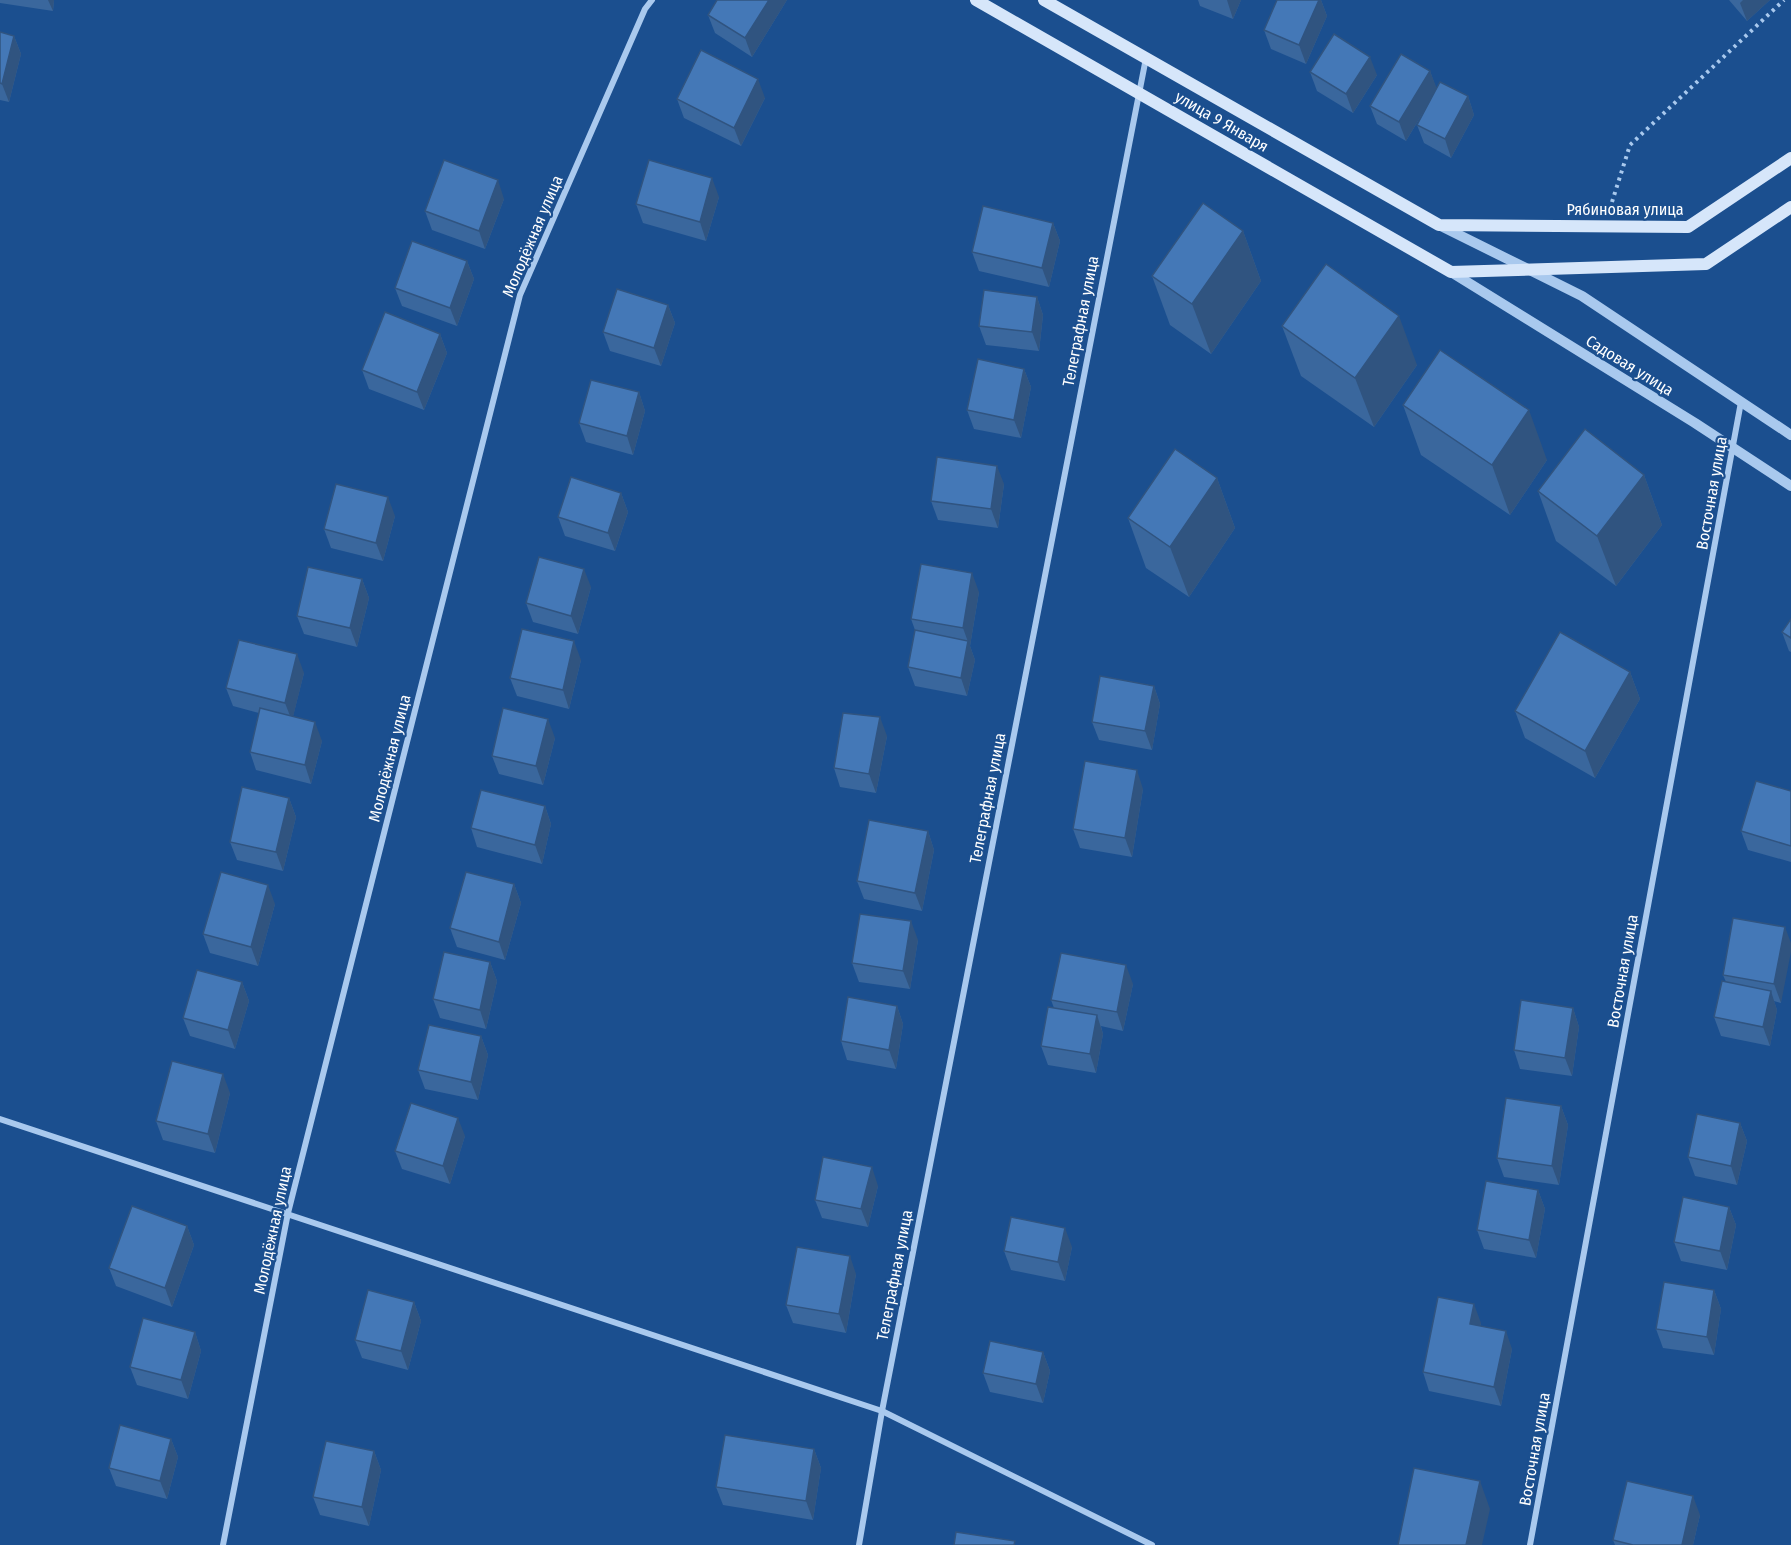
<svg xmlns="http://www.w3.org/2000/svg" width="1791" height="1545" font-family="'Fira Sans Condensed',sans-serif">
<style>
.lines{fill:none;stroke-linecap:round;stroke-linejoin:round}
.path{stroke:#a9c9ee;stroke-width:4;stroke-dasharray:3 4.5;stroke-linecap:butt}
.minor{stroke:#a9c9ee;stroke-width:6}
.tertiary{stroke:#a9c9ee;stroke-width:10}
.secondary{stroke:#d6e6fa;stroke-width:12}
.wall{fill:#3a679d}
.shaded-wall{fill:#305480}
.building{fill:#4478b7;stroke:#305480;stroke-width:1.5}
.labels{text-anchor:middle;stroke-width:4.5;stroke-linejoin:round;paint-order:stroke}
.street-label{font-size:16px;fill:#fff;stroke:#1b4f8f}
</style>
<rect width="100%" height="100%" fill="#1b4f8f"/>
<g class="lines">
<!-- path -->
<polyline class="path" points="1612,202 1630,145 1784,0"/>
<!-- minor -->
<g class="minor">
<polyline points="0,1119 882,1411 1152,1545"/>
<polyline points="223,1545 288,1213 520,295 645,9 652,0"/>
<polyline points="859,1545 882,1411 1146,58"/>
<polyline points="1530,1545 1741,402"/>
</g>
<!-- tertiary -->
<g class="tertiary">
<polyline points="1439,225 1582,296 1791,435"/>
<polyline points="1451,272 1695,423 1791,486"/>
</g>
<!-- secondary -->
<g class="secondary">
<polyline points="976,0 1451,272 1706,264 1791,207"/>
<polyline points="1044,0 1439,225 1688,227 1791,158"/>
</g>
</g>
<!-- wall -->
<g class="wall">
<polygon points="0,0 54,0 53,11 0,3"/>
<polygon points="787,0 752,57 715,33 708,15"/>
<polygon points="1198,0 1241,0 1233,19 1200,6"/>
<polygon points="1277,0 1321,0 1327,16 1306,64 1271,49 1264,30"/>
<polygon points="1729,0 1770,0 1747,21"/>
<polygon points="0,32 14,36 21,54 9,102 0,100"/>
<polygon points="1430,71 1436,88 1468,96 1474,115 1451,158 1424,143 1417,125 1430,101 1406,141 1377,124 1370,106"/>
<polygon points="1310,72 1377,75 1353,113 1317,91"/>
<polygon points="765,98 741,146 684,118 677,99"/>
<polygon points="719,197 706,241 643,223 636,204"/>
<polygon points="504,199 485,249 432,230 425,211"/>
<polygon points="1053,223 1060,241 1049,287 979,271 972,252"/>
<polygon points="1243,231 1261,281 1211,354 1170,325 1152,276"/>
<polygon points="467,261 474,279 457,326 402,306 395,288"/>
<polygon points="1037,297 1043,315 1039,351 986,345 979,326"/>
<polygon points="668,305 675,323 661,366 610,351 603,332"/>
<polygon points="1282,326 1417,365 1374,427 1301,376"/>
<polygon points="440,334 447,353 424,410 369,389 362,370"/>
<polygon points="1024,369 1031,387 1021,438 974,429 967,410"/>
<polygon points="639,392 645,411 633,455 586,442 579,423"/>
<polygon points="1403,405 1547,460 1510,515 1421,455"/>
<polygon points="1644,475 1662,525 1616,586 1556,541 1538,491"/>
<polygon points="1217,478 1235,528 1189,597 1146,568 1128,518"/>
<polygon points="1004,484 998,528 938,520 931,501"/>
<polygon points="621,493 628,512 615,551 565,536 558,517"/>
<polygon points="395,516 383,561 331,548 324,529"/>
<polygon points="362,579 369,598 357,647 304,634 297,616"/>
<polygon points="591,587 578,634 533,622 526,603"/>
<polygon points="979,592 970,646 975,660 967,696 915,686 908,667 915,630 911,619"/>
<polygon points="1791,619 1791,652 1789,651 1782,632"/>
<polygon points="581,660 569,709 517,696 510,678"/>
<polygon points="1630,672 1640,699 1595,778 1525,738 1515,711"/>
<polygon points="304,673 293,716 322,741 311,784 256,770 250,752 259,713 233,706 226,688"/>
<polygon points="1154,686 1160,704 1152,750 1099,740 1092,722"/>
<polygon points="887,736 876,793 840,787 834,768"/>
<polygon points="555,738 543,785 499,774 492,756"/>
<polygon points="1143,789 1132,857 1080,848 1073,829"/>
<polygon points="1791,791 1791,862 1748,850 1741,831"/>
<polygon points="289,798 296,817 283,871 237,860 230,842"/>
<polygon points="545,806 551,824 542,864 477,847 471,828"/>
<polygon points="928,831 934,850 922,911 864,899 857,881"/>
<polygon points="514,884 521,903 505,960 457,947 450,928"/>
<polygon points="275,904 258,966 210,953 203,934"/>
<polygon points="1785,927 1781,1003 1774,1001 1777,1010 1770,1046 1721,1036 1714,1017 1726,982 1723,975"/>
<polygon points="918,940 910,989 859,982 852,963"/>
<polygon points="490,962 497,981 486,1029 440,1018 433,999"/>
<polygon points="242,982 249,1001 235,1049 190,1036 183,1018"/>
<polygon points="1133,984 1123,1031 1101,1026 1103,1034 1096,1073 1048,1065 1041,1046 1054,1008 1051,1000"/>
<polygon points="897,1006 903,1024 896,1069 847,1060 841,1041"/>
<polygon points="1573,1008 1579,1027 1572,1076 1520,1069 1514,1050"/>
<polygon points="481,1036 488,1055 478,1100 425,1089 418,1070"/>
<polygon points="230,1093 215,1153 163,1140 156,1121"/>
<polygon points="1561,1106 1568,1125 1559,1185 1504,1177 1497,1158"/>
<polygon points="1740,1123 1747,1141 1737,1185 1695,1176 1688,1157"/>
<polygon points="465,1136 450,1184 402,1169 395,1151"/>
<polygon points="878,1186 868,1227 822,1218 815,1200"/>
<polygon points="1538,1190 1545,1209 1536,1258 1484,1249 1477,1230"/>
<polygon points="1729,1207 1736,1225 1727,1270 1681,1261 1674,1242"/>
<polygon points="187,1226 194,1245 172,1307 116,1286 109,1268"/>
<polygon points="1072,1247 1065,1281 1011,1270 1004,1251"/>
<polygon points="856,1274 846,1333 793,1323 786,1305"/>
<polygon points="1714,1290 1721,1309 1714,1355 1663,1348 1656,1329"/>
<polygon points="414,1302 421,1321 408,1370 362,1358 355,1340"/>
<polygon points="1481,1323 1480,1326 1512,1349 1501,1406 1429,1391 1423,1372"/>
<polygon points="195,1332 201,1351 188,1399 137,1385 130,1367"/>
<polygon points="1043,1352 1050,1371 1043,1403 990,1392 983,1373"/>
<polygon points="171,1439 178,1457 167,1499 116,1486 109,1468"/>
<polygon points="814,1449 821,1468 813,1520 723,1505 716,1487"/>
<polygon points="374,1451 381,1470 369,1526 320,1515 313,1497"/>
<polygon points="1700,1515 1693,1545 1615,1545 1613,1540"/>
</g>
<!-- shaded-wall -->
<g class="shaded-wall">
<polygon points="48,0 54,0 53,11"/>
<polygon points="769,0 787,0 752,57 745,38"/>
<polygon points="1227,0 1241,0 1233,19"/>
<polygon points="1319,0 1321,0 1327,16 1306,64 1299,45"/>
<polygon points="1743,0 1770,0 1747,21 1740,3"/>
<polygon points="14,36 21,54 9,102 2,84"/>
<polygon points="1370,57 1377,75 1353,113 1346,94"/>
<polygon points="1430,71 1437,89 1406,141 1399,122"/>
<polygon points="758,79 765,98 741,146 734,128"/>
<polygon points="1468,96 1474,115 1451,158 1445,139"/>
<polygon points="712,178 719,197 706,241 700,222"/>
<polygon points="498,180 504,199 485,249 479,231"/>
<polygon points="1053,223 1060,241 1049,287 1042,268"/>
<polygon points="1243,231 1261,281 1211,354 1192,304"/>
<polygon points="467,261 474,279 457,326 450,308"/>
<polygon points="1037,297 1043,315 1039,351 1032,332"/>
<polygon points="668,305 675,323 661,366 654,348"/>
<polygon points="1399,316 1417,365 1374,427 1355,378"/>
<polygon points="440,334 447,353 424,410 417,392"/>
<polygon points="1024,369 1031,387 1021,438 1014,420"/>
<polygon points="639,392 645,411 633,455 627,436"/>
<polygon points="1529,410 1547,460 1510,515 1492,465"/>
<polygon points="997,466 1004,484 998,528 991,509"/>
<polygon points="1644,475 1662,525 1616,586 1597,536"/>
<polygon points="1217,478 1235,528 1189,597 1170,547"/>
<polygon points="621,493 628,512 615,551 608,533"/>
<polygon points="388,497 395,516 383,561 376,543"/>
<polygon points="584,569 591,587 578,634 571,616"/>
<polygon points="972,573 979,592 970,646 975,660 967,696 961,678 968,642 963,628"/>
<polygon points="362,579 369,598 357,647 350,628"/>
<polygon points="574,641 581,660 569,709 563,690"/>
<polygon points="297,654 304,673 292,721 285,703"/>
<polygon points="1630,672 1640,699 1595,778 1585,751"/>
<polygon points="1154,686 1160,704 1152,750 1145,731"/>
<polygon points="880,717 887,736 876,793 869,774"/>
<polygon points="548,719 555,738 543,785 536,766"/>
<polygon points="315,722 322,741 311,784 305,765"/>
<polygon points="1137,770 1143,789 1132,857 1125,838"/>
<polygon points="289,798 296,817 283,871 276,852"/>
<polygon points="545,806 551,824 542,864 535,845"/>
<polygon points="928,831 934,850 922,911 915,893"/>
<polygon points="514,884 521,903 505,960 499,942"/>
<polygon points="268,885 275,904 258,966 251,947"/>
<polygon points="911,921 918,940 910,989 903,971"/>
<polygon points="1785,927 1791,943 1791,952 1781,1003 1774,984"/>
<polygon points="490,962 497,981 486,1029 480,1010"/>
<polygon points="1126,965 1133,984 1123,1031 1117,1012"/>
<polygon points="242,982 249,1001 235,1049 228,1030"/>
<polygon points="1771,991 1777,1010 1770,1046 1763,1027"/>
<polygon points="897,1006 903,1024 896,1069 889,1050"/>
<polygon points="1573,1008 1579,1027 1572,1076 1565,1058"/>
<polygon points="1097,1015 1103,1034 1096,1073 1090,1054"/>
<polygon points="481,1036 488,1055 478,1100 471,1082"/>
<polygon points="223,1074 230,1093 215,1153 208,1134"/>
<polygon points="1561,1106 1568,1125 1559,1185 1552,1166"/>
<polygon points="458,1118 465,1136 450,1184 443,1166"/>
<polygon points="1740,1123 1747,1141 1737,1185 1731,1166"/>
<polygon points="872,1167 878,1186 868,1227 861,1209"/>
<polygon points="1538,1190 1545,1209 1536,1258 1529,1240"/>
<polygon points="1729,1207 1736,1225 1727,1270 1720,1251"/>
<polygon points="187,1226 194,1245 172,1307 165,1288"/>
<polygon points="1065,1228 1072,1247 1065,1281 1058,1262"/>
<polygon points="850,1256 856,1274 846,1333 839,1314"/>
<polygon points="1714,1290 1721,1309 1714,1355 1707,1337"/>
<polygon points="414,1302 421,1321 408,1370 401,1351"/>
<polygon points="1474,1304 1481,1323 1477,1342 1470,1324"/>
<polygon points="1506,1331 1512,1349 1501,1406 1494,1387"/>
<polygon points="195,1332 201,1351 188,1399 181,1380"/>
<polygon points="1043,1352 1050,1371 1043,1403 1036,1384"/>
<polygon points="171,1439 178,1457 167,1499 160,1481"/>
<polygon points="814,1449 821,1468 813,1520 806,1501"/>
<polygon points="374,1451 381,1470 369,1526 362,1507"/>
<polygon points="1480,1481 1490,1509 1482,1545 1466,1545"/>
<polygon points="1693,1496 1700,1515 1693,1545 1682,1545"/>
</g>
<!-- building -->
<g class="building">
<polygon points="717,0 769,0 745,38 708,15"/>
<polygon points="1277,0 1319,0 1299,45 1264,30"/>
<polygon points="0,32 14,36 2,84 0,83"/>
<polygon points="1334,34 1370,57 1346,94 1310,72"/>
<polygon points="701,50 758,79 734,128 677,99"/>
<polygon points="1401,54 1430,71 1399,122 1370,106"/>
<polygon points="1440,82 1468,96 1445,139 1417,125"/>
<polygon points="444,160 498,180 479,231 425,211"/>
<polygon points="649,160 712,178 700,222 636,204"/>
<polygon points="1203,203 1243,231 1192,304 1152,276"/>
<polygon points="983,206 1053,223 1042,268 972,252"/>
<polygon points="412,241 467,261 450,308 395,288"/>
<polygon points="1326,264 1399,316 1355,378 1282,326"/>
<polygon points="617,289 668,305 654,348 603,332"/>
<polygon points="984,290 1037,297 1032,332 979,326"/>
<polygon points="385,312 440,334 417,392 362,370"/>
<polygon points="1440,350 1529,410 1492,465 1403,405"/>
<polygon points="978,359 1024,369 1014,420 967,410"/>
<polygon points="591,380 639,392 627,436 579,423"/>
<polygon points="1585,429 1644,475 1597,536 1538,491"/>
<polygon points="1175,449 1217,478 1170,547 1128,518"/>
<polygon points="937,457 997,466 991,509 931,501"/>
<polygon points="571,477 621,493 608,533 558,517"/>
<polygon points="336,484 388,497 376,543 324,529"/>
<polygon points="539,557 584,569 571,616 526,603"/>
<polygon points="921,564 972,573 963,628 911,619"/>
<polygon points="308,567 362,579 350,628 297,616"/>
<polygon points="1791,619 1791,638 1782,632"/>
<polygon points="522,629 574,641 563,690 510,678"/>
<polygon points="915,630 968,641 961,678 908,667"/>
<polygon points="1560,632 1630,672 1585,751 1515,711"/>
<polygon points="239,640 297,654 285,703 226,688"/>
<polygon points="1100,676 1154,686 1145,731 1092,722"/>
<polygon points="260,708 315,722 305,765 250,752"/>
<polygon points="503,708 548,719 536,766 492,756"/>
<polygon points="843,713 880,717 869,774 834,768"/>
<polygon points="1085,761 1137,770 1125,838 1073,829"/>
<polygon points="1756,781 1791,791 1791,846 1741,831"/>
<polygon points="242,787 289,798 276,852 230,842"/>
<polygon points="481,790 545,806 535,845 471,828"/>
<polygon points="869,820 928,831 915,893 857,881"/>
<polygon points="221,872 268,885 251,947 203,934"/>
<polygon points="466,872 514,884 499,942 450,928"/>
<polygon points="860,914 911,921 903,971 852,963"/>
<polygon points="1733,918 1785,927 1774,984 1723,975"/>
<polygon points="444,952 490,962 480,1010 433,999"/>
<polygon points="1061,953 1126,965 1117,1012 1051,1000"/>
<polygon points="197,970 242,982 228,1030 183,1018"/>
<polygon points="1722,981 1771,991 1763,1027 1714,1017"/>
<polygon points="848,997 897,1006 889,1050 841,1041"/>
<polygon points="1521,1000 1573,1008 1565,1058 1514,1050"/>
<polygon points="1048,1007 1097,1015 1090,1054 1041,1046"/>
<polygon points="429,1025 481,1036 471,1082 418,1070"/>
<polygon points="172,1061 223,1074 208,1134 156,1121"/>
<polygon points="1506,1098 1561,1106 1552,1166 1497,1158"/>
<polygon points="411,1103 458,1118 443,1166 395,1151"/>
<polygon points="1697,1114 1740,1123 1731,1166 1688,1157"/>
<polygon points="823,1157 872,1167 861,1209 815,1200"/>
<polygon points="1486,1181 1538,1190 1529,1240 1477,1230"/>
<polygon points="1683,1197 1729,1207 1720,1251 1674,1242"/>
<polygon points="132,1206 187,1226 165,1288 109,1268"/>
<polygon points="1011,1217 1065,1228 1058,1262 1004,1251"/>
<polygon points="797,1247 850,1256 839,1314 786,1305"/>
<polygon points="1664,1282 1714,1290 1707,1337 1656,1329"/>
<polygon points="368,1290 414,1302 401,1351 355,1340"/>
<polygon points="1438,1297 1474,1304 1470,1324 1506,1331 1494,1387 1423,1372"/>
<polygon points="143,1318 195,1332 181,1380 130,1367"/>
<polygon points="990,1341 1043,1352 1036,1384 983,1373"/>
<polygon points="120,1425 171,1439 160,1481 109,1468"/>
<polygon points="725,1435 814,1449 806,1501 716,1487"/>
<polygon points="326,1441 374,1451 362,1507 313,1497"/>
<polygon points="1414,1468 1480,1481 1466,1545 1398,1545"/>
<polygon points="1627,1481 1693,1496 1682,1545 1633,1545 1613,1540"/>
<polygon points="956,1532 1015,1541 1014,1545 954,1545"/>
</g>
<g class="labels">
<!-- street labels -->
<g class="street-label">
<text transform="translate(1222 121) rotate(30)" y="6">улица 9 Января</text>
<text x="1625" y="215">Рябиновая улица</text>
<text transform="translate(532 236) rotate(-67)" y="6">Молодёжная улица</text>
<text transform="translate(1080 321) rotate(-79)" y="6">Телеграфная улица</text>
<text transform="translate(1630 365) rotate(32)" y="6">Садовая улица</text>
<text transform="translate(1711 493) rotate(-80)" y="6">Восточная улица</text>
<text transform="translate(389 758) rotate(-76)" y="6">Молодёжная улица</text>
<text transform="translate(987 798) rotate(-79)" y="6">Телеграфная улица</text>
<text transform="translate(1622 971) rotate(-80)" y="6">Восточная улица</text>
<text transform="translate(272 1230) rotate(-78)" y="6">Молодёжная улица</text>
<text transform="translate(894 1275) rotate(-79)" y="6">Телеграфная улица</text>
<text transform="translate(1534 1449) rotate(-80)" y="6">Восточная улица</text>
</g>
</g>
</svg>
